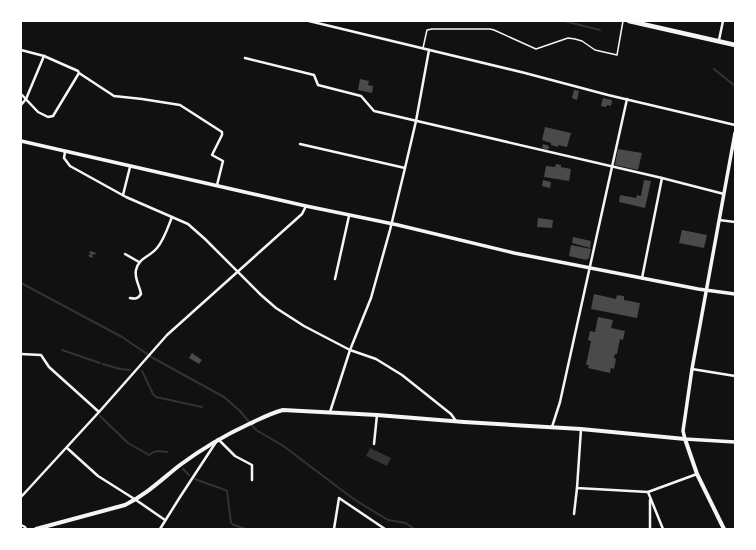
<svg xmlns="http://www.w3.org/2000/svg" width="756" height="550" font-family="'DM Sans',sans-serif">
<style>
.water{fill:#333}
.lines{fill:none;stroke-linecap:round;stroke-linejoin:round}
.stream{stroke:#333;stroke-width:2}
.building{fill:#4a4a4a}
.service{stroke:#f5f5f5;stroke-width:1.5}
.minor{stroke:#f5f5f5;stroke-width:2.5}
.tertiary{stroke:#f5f5f5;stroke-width:3.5}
.secondary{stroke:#f5f5f5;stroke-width:4}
.trunk{stroke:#f5f5f5;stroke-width:4.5}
</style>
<rect width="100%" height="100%" fill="#111"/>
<!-- water -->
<polygon class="water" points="370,448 391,458 387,466 366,456"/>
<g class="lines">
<!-- stream -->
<g class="stream">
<polyline points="564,21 600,30"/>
<polyline points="714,69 735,86"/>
<polyline points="21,283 122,337 153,358 224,397 240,411 256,430 282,445 355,500 388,520 406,523 414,529"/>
<polyline points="62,350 100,363"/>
<polyline points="103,364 120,369 130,370"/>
<polyline points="142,371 153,394 156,397 202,407"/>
<path d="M100,416L128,443L149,455C155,450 160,451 167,452"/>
<polyline points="183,469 189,475"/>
<path d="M195,479C206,484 217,486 227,491L231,523L234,525L246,529"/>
</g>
</g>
<!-- building -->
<g class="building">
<polygon points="360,79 369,81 368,85 373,86 372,93 358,90"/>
<polygon points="574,90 579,91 577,100 572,98"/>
<polygon points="603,98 612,100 611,106 607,105 606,107 601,106"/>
<polygon points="545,127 571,133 567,147 558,145 558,147 551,145 551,143 542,140"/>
<polygon points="543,144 549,146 548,150 542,148"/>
<polygon points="618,149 642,153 638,170 615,165"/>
<polygon points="556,164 561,165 561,167 571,169 569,181 544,177 546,166 555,167"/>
<polygon points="543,180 551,182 550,188 542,186"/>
<polygon points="644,180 651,181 645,208 619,202 620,195 636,198 637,195 641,196"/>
<polygon points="538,218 553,220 552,228 537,227"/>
<polygon points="682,230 707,235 704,248 679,243"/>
<polygon points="573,237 591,241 590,248 572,243"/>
<polygon points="571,245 591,249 589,258 586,260 569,256"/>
<polygon points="90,251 96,253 95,255 93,254 92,256 93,257 93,258 88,256 89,255 90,255 91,254 89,253"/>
<polygon points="594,294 616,299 617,295 624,296 624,300 640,303 637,318 591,309"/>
<polygon points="598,317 613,320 611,328 625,331 623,340 620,339 617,354 615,354 614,358 616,359 614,369 611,368 610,373 588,368 589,365 586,365 591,341 588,340 590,331 595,332"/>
<polygon points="192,353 202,360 199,364 189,358"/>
</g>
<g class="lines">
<!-- service -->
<polyline class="service" points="423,48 427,30 432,29 490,29 494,30 536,49 568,38 575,39 582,41 595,50 617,55 623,21"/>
<!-- minor -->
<g class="minor">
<polyline points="309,21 525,73 608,95 735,125"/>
<polyline points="719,40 723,21"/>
<polyline points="21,50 44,56 78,71 79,73 114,96 142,99 180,105 222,132 222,135 212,155 223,161 217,185"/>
<polyline points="245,58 314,75 318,85 361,96 374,111 662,178 724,194"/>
<polyline points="21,94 38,112 48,117 53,116 79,73"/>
<polyline points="21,105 26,99 44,56"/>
<polyline points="300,144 405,168"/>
<polyline points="65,152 64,158 70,166 126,197 188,224 205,239 261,295 276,308 304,326 350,350 376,359 402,375 451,414 456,421"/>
<polyline points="123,195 130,167"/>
<polyline points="719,220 735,222"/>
<polyline points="125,254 139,262"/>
<polyline points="642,278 662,178"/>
<polyline points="335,279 349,216"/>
<path d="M130,298C135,299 138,299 141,294C140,286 134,279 136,270C139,257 150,257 157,248C164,240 168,227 172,217"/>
<polyline points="21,354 41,355 49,367 99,412"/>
<polyline points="692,369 735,376"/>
<polyline points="330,412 350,350 371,298 390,230 405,168 416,121 429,50"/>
<polyline points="552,427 560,402 627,99"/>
<polyline points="581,429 577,488 648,492"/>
<polyline points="374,444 377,415"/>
<polyline points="67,448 98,476 136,500 165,520"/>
<polyline points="21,497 99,412 167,335 302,214 306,206"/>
<polyline points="574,514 577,488"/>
<polyline points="21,525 25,527 26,529"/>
<polyline points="160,529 180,497 218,439 235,456 252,465 252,480"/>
<polyline points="334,529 339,498 385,529"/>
<polyline points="650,529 650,500"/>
<polyline points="663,529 648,492 697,474"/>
</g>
<!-- tertiary -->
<g class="tertiary">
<polyline points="735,133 692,369 683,431 685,439 735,442"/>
<polyline points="21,141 306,206 398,225 514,253 698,289 735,294"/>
</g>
<!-- secondary -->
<path class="secondary" d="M36,529L125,505C146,495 162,479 180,465C203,448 223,436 249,424C260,419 271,413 283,410L377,415L464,422L581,429L685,439L697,474L724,529"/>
<!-- trunk -->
<polyline class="trunk" points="629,21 735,45"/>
</g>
<!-- border -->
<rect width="756" height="550" fill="none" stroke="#ffffff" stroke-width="44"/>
</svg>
